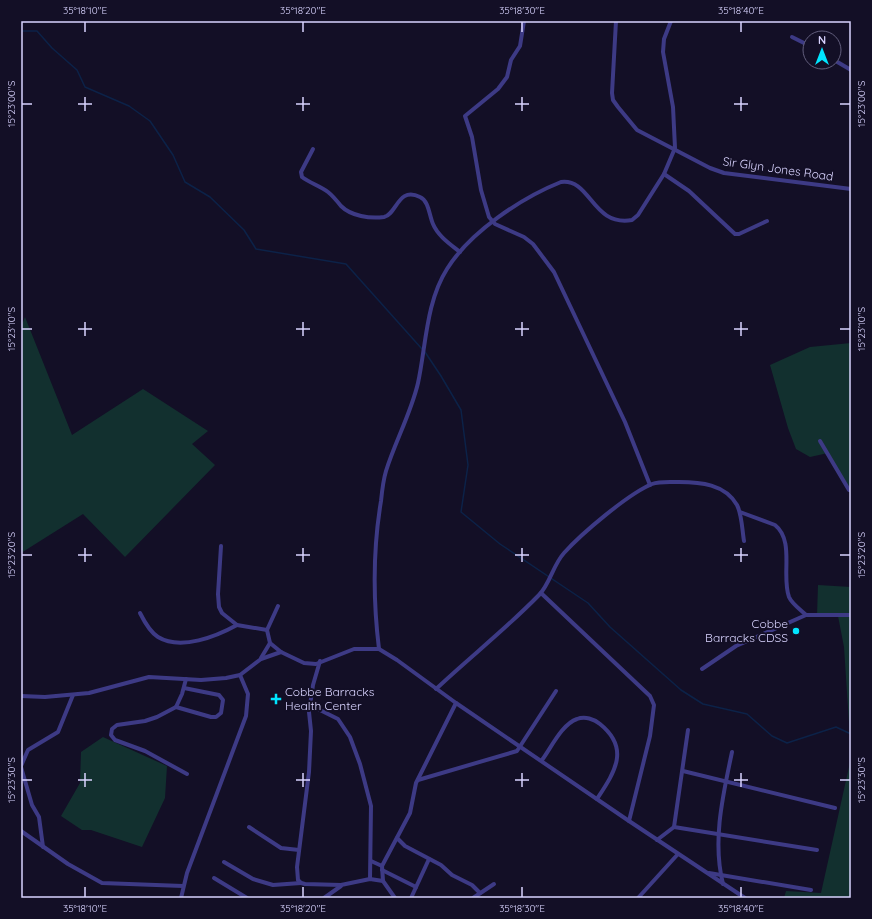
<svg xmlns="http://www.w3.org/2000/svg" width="872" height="919" font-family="Quicksand,sans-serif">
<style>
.green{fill:#12302f}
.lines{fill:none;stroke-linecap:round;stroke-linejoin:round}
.stream{stroke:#0c2248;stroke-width:1.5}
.street{stroke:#3d3a85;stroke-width:4}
.ticks{fill:none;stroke:#d9d4ff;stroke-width:1.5}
.poi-dot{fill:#00e5ff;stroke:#130f26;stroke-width:1.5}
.labels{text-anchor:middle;stroke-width:4;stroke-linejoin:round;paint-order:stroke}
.street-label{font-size:12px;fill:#d9d4ff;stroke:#130f26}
.poi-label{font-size:12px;fill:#d9d4ff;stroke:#130f26;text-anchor:end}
.neatline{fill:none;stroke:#d9d4ff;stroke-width:1.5}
.ticks-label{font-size:10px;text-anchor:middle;fill:#d9d4ff}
</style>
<rect width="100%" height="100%" fill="#130f26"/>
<!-- green -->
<g class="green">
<polygon points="25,317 72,435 143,389 208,431 192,444 215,465 125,557 83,514 21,553 21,327"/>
<polygon points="851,343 851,490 828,453 810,457 796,449 788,428 770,365 810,347"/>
<polygon points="818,585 851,587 851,753 844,647 838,616 817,616"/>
<polygon points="103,737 167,766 165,798 142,847 91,830 82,830 61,816 80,783 81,752"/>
<polygon points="851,758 851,898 784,898 786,891 821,893"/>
</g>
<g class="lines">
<!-- stream -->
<g class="stream">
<polyline points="21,31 37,31 52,48 77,70 85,87 129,106 150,121 173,155 185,182 210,197 244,230 256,249 346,264 422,349"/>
<polyline points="425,352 441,376 461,410 468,465 461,512 500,544 588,603 610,627 681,690 703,704 747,714 772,736 787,743 836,727 851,734"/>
</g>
<!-- street -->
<g class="street">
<polyline points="524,21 520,46 511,60 507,77 498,89 465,116 472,137 481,190 489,217 495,224 524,237 533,244 554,272 625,422 650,485"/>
<polyline points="616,21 612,93 613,100 618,107 637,130 710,168 724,173 851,189"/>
<polyline points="792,37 810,46"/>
<polyline points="834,60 851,70"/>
<path d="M313,149L301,172L302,177C310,183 320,186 328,192C333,196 337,201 341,206C351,216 370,219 384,217C397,214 398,186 420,197C429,201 429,215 433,224C438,236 450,244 460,252"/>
<polyline points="664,174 689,191 735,234 739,234 767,221"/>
<polyline points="820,441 849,490 851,490"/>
<path d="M740,512L775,525C795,541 781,576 789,597C792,604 801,610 806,615"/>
<polyline points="221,546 218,594 219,607 222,613 237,625 267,630"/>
<polyline points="541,593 650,696 654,705 650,736 629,821"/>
<polyline points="278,606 267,630 270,643 281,652 304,663 316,664 354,649 379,649 397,660 456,703 629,821 745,898"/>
<path d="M140,613C144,621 150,632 158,637C181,651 217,636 237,625"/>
<path d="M379,649C373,600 373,549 381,501C382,491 383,481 386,471C395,442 411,413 418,383C426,346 426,302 447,269C470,232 521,198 561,182C591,178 592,227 632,220L638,215L664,174L675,148L673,107L663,52L664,39L671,21"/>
<polyline points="261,658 270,643"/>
<polyline points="320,661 313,685 309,712 311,731 309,772 297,867 298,880 301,883 305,884 341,885 370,879 383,881"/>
<polyline points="702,669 736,646 806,615 851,615"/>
<polyline points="186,679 182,694 176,707 157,717 145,721 117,725 112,729 111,735 115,740 145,751 187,774"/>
<path d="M436,689C470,657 507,628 539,595C550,584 553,565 564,553C581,534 628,494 652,484C660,481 670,482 679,482C700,482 725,484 737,505C742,515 742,529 744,541"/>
<polyline points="21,696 45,697 89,693 149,677 201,680 226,678 240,675 261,659 281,652"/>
<polyline points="310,705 338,719 350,737 360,764 371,806 370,879"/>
<polyline points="176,707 211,717 216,717 221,713 223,700 219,695 184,688"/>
<path d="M542,760C551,748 562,724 577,719C585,716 594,719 600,724C631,749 614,773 597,799"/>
<polyline points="21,766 28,750 58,732 73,695"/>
<polyline points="21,767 32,805 39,817 43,847"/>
<polyline points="683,771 835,808"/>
<polyline points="418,780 517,751 556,691"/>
<polyline points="249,827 281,848 299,850"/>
<polyline points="674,827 817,850"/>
<polyline points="21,831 68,864 102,883 183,886"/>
<polyline points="397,838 405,846 441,865 452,875 472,885 480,893"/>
<polyline points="657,840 674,827 688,730"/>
<polyline points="371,861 382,866"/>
<polyline points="224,862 253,879 273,885 301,883"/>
<polyline points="382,870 416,887"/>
<polyline points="709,873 811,890"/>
<polyline points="214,878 247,898"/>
<path d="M723,884C712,841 723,795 732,752"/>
<polyline points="181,898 187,873 246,716 248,694 240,675"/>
<polyline points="324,898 341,886"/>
<polyline points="395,898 383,881 382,866 410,813 416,783 456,703"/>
<polyline points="411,898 429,859"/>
<polyline points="473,898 494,884"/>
<polyline points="638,898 678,854"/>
</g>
</g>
<!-- ticks -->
<path class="ticks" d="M85,22V32M303,22V32M522,22V32M741,22V32M85,97V111M303,97V111M522,97V111M741,97V111M22,104H32M78,104H92M296,104H310M515,104H529M734,104H748M840,104H850M85,322V336M303,322V336M522,322V336M741,322V336M22,329H32M78,329H92M296,329H310M515,329H529M734,329H748M840,329H850M85,548V562M303,548V562M522,548V562M741,548V562M22,555H32M78,555H92M296,555H310M515,555H529M734,555H748M840,555H850M85,773V787M303,773V787M522,773V787M741,773V787M22,780H32M78,780H92M296,780H310M515,780H529M734,780H748M840,780H850M85,887V897M303,887V897M522,887V897M741,887V897"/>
<!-- markers -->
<g class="poi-dot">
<circle cx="796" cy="631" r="4"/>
<path d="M274 693h4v4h4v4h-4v4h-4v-4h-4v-4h4z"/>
</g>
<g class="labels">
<!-- street labels -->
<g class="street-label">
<text transform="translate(778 169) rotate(8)" y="4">Sir Glyn Jones Road</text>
</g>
<!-- poi labels -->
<g class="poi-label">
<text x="788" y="628">Cobbe<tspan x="788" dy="14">Barracks CDSS</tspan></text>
<text x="285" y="696" text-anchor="start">Cobbe Barracks<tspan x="285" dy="14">Health Center</tspan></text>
</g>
</g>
<!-- border -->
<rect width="872" height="919" fill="none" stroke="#130f26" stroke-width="44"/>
<!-- north arrow -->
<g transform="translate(822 50)"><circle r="19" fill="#130f26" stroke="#625e7d"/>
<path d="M0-3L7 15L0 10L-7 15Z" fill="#00e5ff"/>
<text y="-6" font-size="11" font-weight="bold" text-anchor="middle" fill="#d9d4ff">N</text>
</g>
<rect x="22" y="22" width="828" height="875" class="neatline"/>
<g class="ticks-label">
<text x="85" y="14">35°18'10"E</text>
<text x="303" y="14">35°18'20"E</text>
<text x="522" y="14">35°18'30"E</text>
<text x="741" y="14">35°18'40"E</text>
<text transform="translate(11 104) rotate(-90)" y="4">15°23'00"S</text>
<text transform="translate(861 104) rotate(-90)" y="4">15°23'00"S</text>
<text transform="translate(11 329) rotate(-90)" y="4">15°23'10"S</text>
<text transform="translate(861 329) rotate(-90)" y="4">15°23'10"S</text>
<text transform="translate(11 555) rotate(-90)" y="4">15°23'20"S</text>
<text transform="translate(861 555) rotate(-90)" y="4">15°23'20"S</text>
<text transform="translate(11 780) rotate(-90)" y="4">15°23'30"S</text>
<text transform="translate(861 780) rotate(-90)" y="4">15°23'30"S</text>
<text x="85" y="912">35°18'10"E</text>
<text x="303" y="912">35°18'20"E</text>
<text x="522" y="912">35°18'30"E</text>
<text x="741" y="912">35°18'40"E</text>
</g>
</svg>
